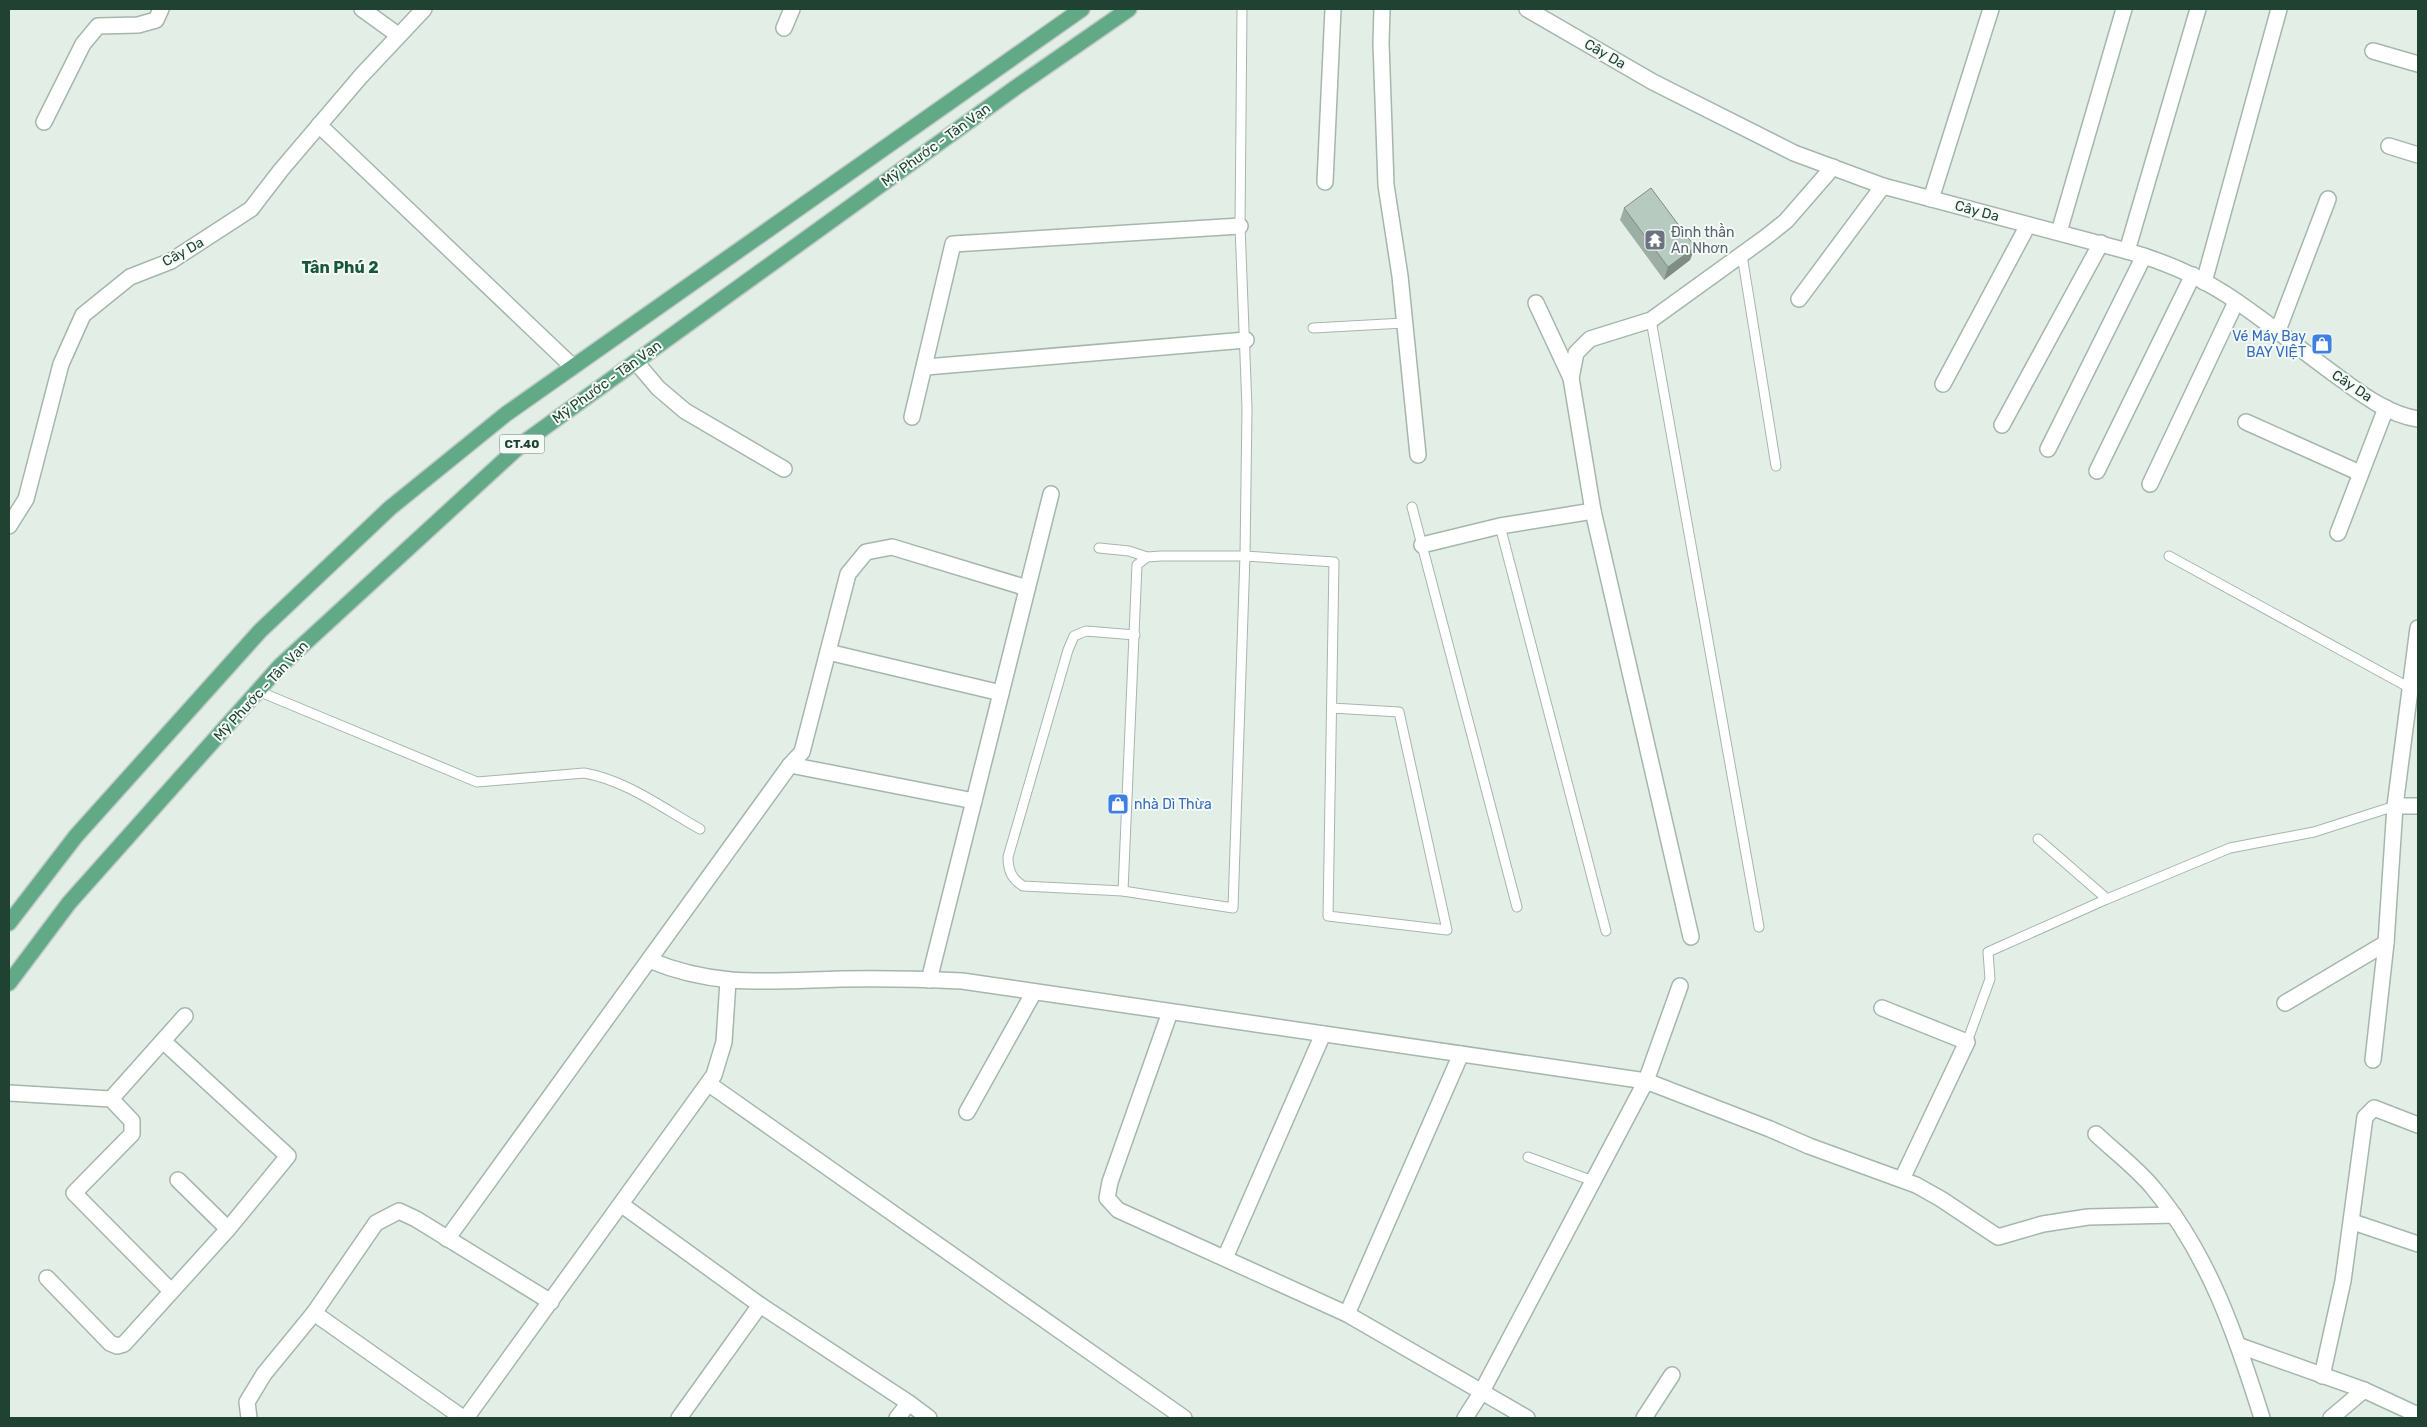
<svg xmlns="http://www.w3.org/2000/svg" width="2427" height="1427" font-family="Rubik,sans-serif">
<rect width="100%" height="100%" fill="#e3eee7"/>
<g fill="none" stroke-linecap="round" stroke-linejoin="round">
<g stroke="#a5b7ad" stroke-width="11">
<g id="lane">
<path d="M1742,255l34,211"/>
<path d="M1651,320l108,607"/>
<path d="M1313,328l91,-5"/>
<path d="M1412,507l105,400"/>
<path d="M1500,526l106,405"/>
<path d="M1099,548l30,3 18,6"/>
<path d="M2169,556l241,132"/>
<path d="M1135,635l-49,-4 -12,5 -6,14 -60,207c0,14 4,22 15,29l100,5 110,17 12,-352 2,-148 -7,-182 2,-217"/>
<path d="M258,691l219,91 107,-9c42,7 80,36 116,56"/>
<path d="M2038,839l69,60 123,-51 84,-16 81,-26"/>
<path d="M1123,891l14,-326 10,-8 14,-1h84l89,6 -6,354 119,14 -48,-218 -67,-4"/>
<path d="M1967,1042l23,-63 -2,-27 119,-53"/>
<path d="M1528,1157l65,24"/>
</g>
</g>
<g stroke="#a5b7ad" stroke-width="18">
<g id="street">
<path d="M362,9l36,26"/>
<path d="M1382,9l-1,34 5,142 14,91 18,179"/>
<path d="M1527,9l126,73 141,71 89,33 244,65c36,10 69,24 100,44 40,26 76,57 114,84 23,17 49,36 77,40"/>
<path d="M784,28l8,-19"/>
<path d="M2373,51l45,13"/>
<path d="M44,122l39,-78 15,-18 40,-1 18,-5 5,-11"/>
<path d="M319,125l254,242"/>
<path d="M2389,146l29,9"/>
<path d="M1325,182l8,-173"/>
<path d="M1931,199l60,-190"/>
<path d="M2059,232l65,-223"/>
<path d="M2127,251l71,-242"/>
<path d="M2204,282l75,-273"/>
<path d="M1799,299l84,-113"/>
<path d="M1536,303l35,75"/>
<path d="M2277,333l51,-134"/>
<path d="M636,362l22,26 27,23 99,58"/>
<path d="M926,367l320,-27"/>
<path d="M1943,384l85,-159"/>
<path d="M912,417l41,-173 287,-18"/>
<path d="M2246,422l114,51"/>
<path d="M2002,425l99,-182"/>
<path d="M2048,449l96,-193"/>
<path d="M2097,471l96,-196"/>
<path d="M2150,484l86,-182"/>
<path d="M9,526l17,-27 35,-135 22,-49 47,-38 41,-16 80,-52 30,-39 80,-94 63,-67"/>
<path d="M2338,533l48,-125"/>
<path d="M1422,545l78,-19 93,-15"/>
<path d="M828,652l173,41"/>
<path d="M790,765l184,36"/>
<path d="M2395,806h23"/>
<path d="M1691,937l-98,-426 -22,-133 5,-25 14,-14 61,-19 115,-83 20,-16 47,-54"/>
<path d="M649,960c67,28 121,21 191,19 41,-1 81,0 122,2l684,100 124,48 39,17 107,39 25,14 57,38 45,-13 45,-7 86,-2"/>
<path d="M929,980l122,-486"/>
<path d="M2285,1003l101,-60"/>
<path d="M1882,1008l85,34 -65,137"/>
<path d="M1170,1012l-60,170 -3,16 11,12 229,104 180,104"/>
<path d="M2373,1060l13,-117 9,-137 23,-178"/>
<path d="M709,1084l475,334"/>
<path d="M9,1093l102,6 21,22v13l-58,59 97,98"/>
<path d="M111,1099l74,-83"/>
<path d="M967,1112l67,-120"/>
<path d="M2096,1134c19,18 42,35 58,55 55,66 83,149 108,229"/>
<path d="M178,1180l50,49"/>
<path d="M622,1205l138,100 149,98 20,15"/>
<path d="M2353,1222l65,22"/>
<path d="M447,1239l343,-474 12,-13 46,-178 18,-22 26,-5 135,41"/>
<path d="M1225,1258l98,-224"/>
<path d="M47,1278l63,65 7,3 7,-2 104,-115 60,-73 -124,-114"/>
<path d="M314,1313l149,105"/>
<path d="M1347,1314l114,-260"/>
<path d="M2240,1346l124,44 54,25"/>
<path d="M2322,1376l21,-95 22,-164 9,-9 44,17"/>
<path d="M249,1418l-2,-16 17,-28 50,-61 62,-90 23,-12 17,8 135,83"/>
<path d="M466,1418l248,-343 10,-33 4,-61"/>
<path d="M679,1418l81,-113"/>
<path d="M897,1418l12,-15"/>
<path d="M1465,1418l16,-25 165,-312 34,-95"/>
<path d="M1644,1418l28,-43"/>
<path d="M2331,1418l33,-28"/>
</g>
</g>
<g stroke="#c1cac6" stroke-width="18">
<g id="primary">
<path d="M9,923l67,-87 184,-205 130,-123 116,-94 576,-405"/>
<path d="M9,983l60,-80 211,-237 243,-223 492,-355 114,-79"/>
</g>
</g>
<use href="#lane" stroke="#fff" stroke-width="9"/>
<use href="#street" stroke="#fff" stroke-width="15"/>
<use href="#primary" stroke="#62a988" stroke-width="15"/>
</g>
<path fill="#9daea4" d="M1624,208l71,39 -5,13 -26,20 -44,-60z"/>
<path fill="#808d86" d="M1695,247l-5,13 -26,20 4,-13z"/>
<path fill="#b7cabf" stroke="#808d86" d="M1651,188l44,59 -27,20 -44,-59z"/>
<defs>
<g id="temple-square" transform="scale(1.125)"><rect x="-9" y="-9" width="18" height="18" rx="4" fill="#6b7280" stroke="#f4faf6"/><path d="M0-6L5-2H3V0L6.5 2.5H4V6H1.5V3h-3V6H-4V2.5H-6.5L-3 0V-2H-5Z" fill="#fff"/></g>
<g id="shop-square" transform="scale(1.125)"><rect x="-9" y="-9" width="18" height="18" rx="4" fill="#3f7fe0" stroke="#f4faf6"/><path d="M-5-2.5h2.3a2.7 3.5 0 0 1 5.4 0H5L5.5 6h-11ZM-1.5-2.5h3a1.5 2.3 0 0 0-3 0Z" fill="#fff"/></g>
</defs>
<g fill-rule="evenodd">
<use href="#temple-square" x="1655" y="240"/>
<use href="#shop-square" x="2322" y="344"/>
<use href="#shop-square" x="1118" y="804"/>
</g>
<g text-anchor="middle" dominant-baseline="central" stroke-width="4" stroke-linejoin="round" paint-order="stroke">
<rect fill="#f4faf6" stroke="#60796d" stroke-width="1" x="499.5" y="434.5" width="45" height="19" rx="4"/>
<g font-size="12" font-weight="bold" fill="#204232">
<text x="522" y="444">CT.40</text>
</g>
<g font-size="14" fill="#204232" stroke="#f4faf6">
<text transform="translate(1605 54) rotate(30)">Cây Da</text>
<text transform="translate(936 145) rotate(-36)">Mỹ Phước - Tân Vạn</text>
<text transform="translate(1977 211) rotate(15)">Cây Da</text>
<text transform="translate(183 252) rotate(-29)">Cây Da</text>
<text transform="translate(607 382) rotate(-36)">Mỹ Phước - Tân Vạn</text>
<text transform="translate(2352 386) rotate(34)">Cây Da</text>
<text transform="translate(261 691) rotate(-47)">Mỹ Phước - Tân Vạn</text>
</g>
<g font-size="14" fill="#5b616d" stroke="#f4faf6" text-anchor="start">
<text x="1671" y="232">Đình thần<tspan x="1671" dy="16">An Nhơn</tspan></text>
</g>
<g font-size="14" fill="#366cbe" stroke="#f4faf6" text-anchor="end">
<text x="2306" y="336">Vé Máy Bay<tspan x="2306" dy="16">BAY VIỆT</tspan></text>
<text x="1134" y="804" text-anchor="start">nhà Dì Thừa</text>
</g>
<g font-size="16" font-weight="bold" fill="#19573b" stroke="#f4faf6">
<text x="340" y="267">Tân Phú 2</text>
</g>
</g>
<rect width="2427" height="1427" fill="none" stroke="#204232" stroke-width="20"/>
</svg>
